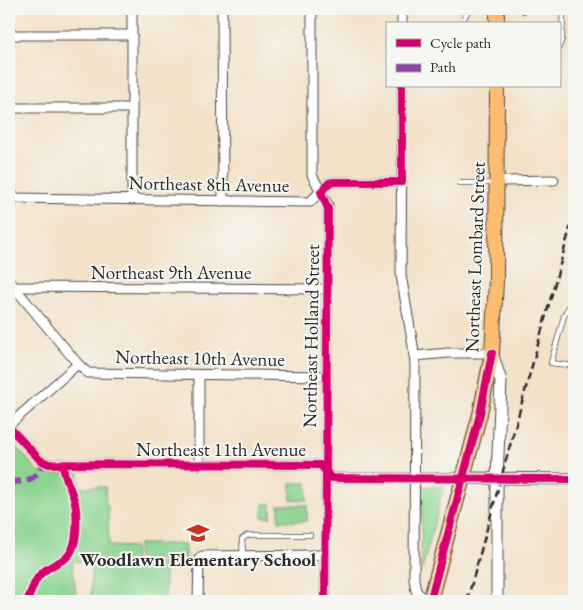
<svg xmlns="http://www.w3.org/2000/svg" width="583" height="610" font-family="'EB Garamond',serif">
<rect width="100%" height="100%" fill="#f6f6f2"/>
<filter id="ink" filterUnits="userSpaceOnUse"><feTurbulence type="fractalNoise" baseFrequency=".02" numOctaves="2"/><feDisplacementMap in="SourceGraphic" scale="10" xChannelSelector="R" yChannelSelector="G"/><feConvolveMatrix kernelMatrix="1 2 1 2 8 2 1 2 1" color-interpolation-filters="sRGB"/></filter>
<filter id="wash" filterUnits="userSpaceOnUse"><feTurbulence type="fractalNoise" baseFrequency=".0096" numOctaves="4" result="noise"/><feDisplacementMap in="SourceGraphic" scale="20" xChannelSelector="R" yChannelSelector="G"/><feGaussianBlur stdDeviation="1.12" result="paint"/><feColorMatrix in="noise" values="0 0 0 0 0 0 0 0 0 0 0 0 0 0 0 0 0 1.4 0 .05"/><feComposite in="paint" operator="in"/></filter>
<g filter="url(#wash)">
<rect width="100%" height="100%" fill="#f3e1c8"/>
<g fill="#8bd490" stroke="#5b805e">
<path d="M9,439l29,32 5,2h36v14h26l1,19h2l1,40 26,1v16l-63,-2 5,40h-68z"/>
<rect x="291" y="483" width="16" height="17"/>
<path d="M444,486l-21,81 -2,4 1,-84z"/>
<rect x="263" y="504" width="8" height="13"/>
<rect x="279" y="505" width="28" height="16"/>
<rect x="138" y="544" width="47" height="15"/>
<path d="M165,563v38h-74v-37z"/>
</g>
</g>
<g filter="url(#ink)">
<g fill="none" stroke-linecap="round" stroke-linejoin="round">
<g stroke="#494643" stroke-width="6">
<g id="service">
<path d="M524,9v2"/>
<path d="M464,18l5,-9"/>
<path d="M559,47l3,-8 1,-30"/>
<path d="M460,183h34"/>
<path d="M574,304l-6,4 -4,8 -13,47 23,3"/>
<path d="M243,555l-1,-16 6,-4h62"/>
</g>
</g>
<g stroke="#494643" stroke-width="11">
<g id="minor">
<path d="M222,9l1,192"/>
<path d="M312,9v166l16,30v4l-3,392"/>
<path d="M402,24v-15"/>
<path d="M9,35h123"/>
<path d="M402,86l-1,189 12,71 2,19 -1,214 2,12 10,10"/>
<path d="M9,108h123"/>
<path d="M497,181l57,-1"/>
<path d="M9,198l301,4 19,-19 4,-1h69"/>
<path d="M132,200v-191"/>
<path d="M9,281l69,83 10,9 238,3"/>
<path d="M14,287l313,2"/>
<path d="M414,356l35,-3h43"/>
<path d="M199,375v90"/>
<path d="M9,425l69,-61"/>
<path d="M9,427l31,33 9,4 271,1 12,13h131"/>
<path d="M198,601l1,-42 3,-3 123,-1"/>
</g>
</g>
<g stroke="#494643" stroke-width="13">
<g id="tertiary">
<path d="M492,353l9,28 -4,98v122"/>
<path d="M463,478l111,1"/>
</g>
</g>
<g stroke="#494643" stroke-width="16">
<g id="primary">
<path d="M497,9v15"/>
<path d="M430,601l50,-187 12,-61 4,-72 1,-195"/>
</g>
</g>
<use href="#service" stroke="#fff" stroke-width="4.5"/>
<use href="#minor" stroke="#fff" stroke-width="9"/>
<use href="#tertiary" stroke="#fff" stroke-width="11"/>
<use href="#primary" stroke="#fdbc70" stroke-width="14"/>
<path stroke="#2b2b2b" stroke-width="2.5" stroke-dasharray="8 4" stroke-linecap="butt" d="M467,601l107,-387"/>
<path stroke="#8e44ad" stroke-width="6" stroke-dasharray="12 6" stroke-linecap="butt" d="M9,481c16,2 29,-1 33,-19"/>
<g stroke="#f6f6f2" stroke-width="11">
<g id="cycleway">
<path d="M9,427l31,33 9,4 271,1 12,13 242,1"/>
<path d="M27,601c4,-8 6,-17 11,-24 7,-9 17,-12 26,-18 14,-8 13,-35 12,-50 -1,-16 -12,-28 -13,-44"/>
<path d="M325,601l3,-392 -7,-17 8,-9 4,-1h69v-96"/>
<path d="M430,601l50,-187 12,-61"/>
</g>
</g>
<use href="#cycleway" stroke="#d6006c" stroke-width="8"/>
</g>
</g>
<defs>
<g id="school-bare" transform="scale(1.725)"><path d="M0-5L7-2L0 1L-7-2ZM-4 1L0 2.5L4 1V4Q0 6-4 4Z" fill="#c8321e" stroke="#f6f6f2" stroke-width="2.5" paint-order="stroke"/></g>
</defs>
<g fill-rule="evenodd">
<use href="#school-bare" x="198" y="533"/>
</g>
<g text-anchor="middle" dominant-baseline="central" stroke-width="4" stroke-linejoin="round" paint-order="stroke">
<g font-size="19" fill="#2b2b2b" stroke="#f6f6f2">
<text transform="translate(209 184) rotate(1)">Northeast 8th Avenue</text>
<text transform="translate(475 257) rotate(-88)">Northeast Lombard Street</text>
<text x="171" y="272">Northeast 9th Avenue</text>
<text transform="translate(311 336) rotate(-89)">Northeast Holland Street</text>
<text transform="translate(200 358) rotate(1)">Northeast 10th Avenue</text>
<text x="221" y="449">Northeast 11th Avenue</text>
</g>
<g font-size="19" font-weight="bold" fill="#2b2b2b" stroke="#f6f6f2">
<text x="198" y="559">Woodlawn Elementary School</text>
</g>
</g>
<rect width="583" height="610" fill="none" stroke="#f6f6f2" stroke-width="30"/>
<rect x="386" y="22" width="175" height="65" fill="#f6f6f2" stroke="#a5a5a2"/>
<rect x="396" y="39" width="25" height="8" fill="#d6006c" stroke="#a5a5a2"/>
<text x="430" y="48" font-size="15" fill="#2b2b2b">Cycle path</text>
<rect x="396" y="64" width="25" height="8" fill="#8e44ad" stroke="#a5a5a2"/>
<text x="430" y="72" font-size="15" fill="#2b2b2b">Path</text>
</svg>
